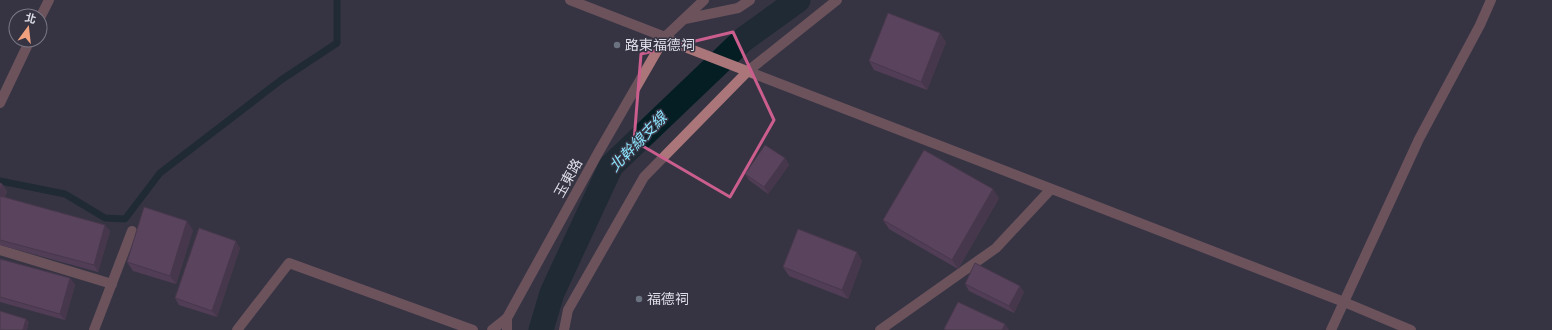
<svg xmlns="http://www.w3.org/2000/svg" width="1552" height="330" font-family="Cabin,'Noto Sans TC',sans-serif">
<rect width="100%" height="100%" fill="#363443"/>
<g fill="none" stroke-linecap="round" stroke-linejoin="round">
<path stroke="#041e24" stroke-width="7" d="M0,181l65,13 40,24 20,1 35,-46 121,-93 56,-37v-43"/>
<path stroke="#041e24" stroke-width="25" d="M541,330l11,-37 59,-127 133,-127 54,-39"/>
<g stroke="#aa7679" stroke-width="10">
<path d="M570,0l95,37 20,10 659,255 67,28"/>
<path d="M40,18l9,-18"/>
<path d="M685,19l53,-11 12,-8"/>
<path d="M0,103l30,-63"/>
<path d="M0,250l112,34"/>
<path d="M507,318v12"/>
<path d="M94,330l38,-99"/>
<path d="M237,330l52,-67 184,67"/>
<path d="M492,330l15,-12 91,-165 67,-116 39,-37"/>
<path d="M564,330l4,-20 76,-133 104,-106 89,-71"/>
<path d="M880,330l116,-82 55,-59"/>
<path d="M1331,330l88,-191 61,-114 11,-25"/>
</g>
</g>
<g fill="#71486b">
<path d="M946,42l-19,48 -53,-20 -5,-9z"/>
<path d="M785,158l4,7 -21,29 -19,-14 -4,-6z"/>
<path d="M0,183l2,1 5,7 -2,6 105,34 -12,41 -98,-27z"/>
<path d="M999,198l-41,71 -69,-40 -6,-9z"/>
<path d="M193,230l-17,54 -43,-13 -6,-9z"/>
<path d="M240,248l-23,69 -38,-12 -4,-7z"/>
<path d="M0,259l70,19 5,7 -10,35 -65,-18z"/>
<path d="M862,261l-14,38 -59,-23 -6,-9z"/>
<path d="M965,284l59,8 -10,21 -45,-22z"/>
</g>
<g fill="#5c3b57">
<path d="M940,33l6,9 -19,48 -6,-8z"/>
<path d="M785,158l4,7 -21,29 -4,-7z"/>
<path d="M2,184l5,7 -4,11 -3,-4v-7z"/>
<path d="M993,189l6,9 -41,71 -6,-9z"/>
<path d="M187,221l6,9 -17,54 -6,-8z"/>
<path d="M105,225l5,6 -12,41 -4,-7z"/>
<path d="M236,241l4,7 -23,69 -5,-6z"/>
<path d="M857,252l5,9 -14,38 -6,-9z"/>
<path d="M70,278l5,7 -10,35 -5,-6z"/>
<path d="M1020,286l4,6 -10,21 -5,-7z"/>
<path d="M26,319l3,3 -2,8h-4z"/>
<path d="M1005,324l4,6h-7z"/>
</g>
<g fill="#83547c" stroke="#5c3b57">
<path d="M888,13l52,20 -19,49 -52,-21z"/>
<path d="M765,145l20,13 -21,29 -19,-13z"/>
<path d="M924,150l69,39 -41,71 -69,-40z"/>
<path d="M0,183l2,1 -2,7z"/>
<path d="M0,196l105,29 -11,40 -94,-25z"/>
<path d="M144,207l43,14 -17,55 -43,-14z"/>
<path d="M199,228l37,13 -24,70 -37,-13z"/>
<path d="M798,229l59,23 -15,38 -59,-23z"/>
<path d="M0,259l70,19 -10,36 -60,-17z"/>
<path d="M975,263l45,23 -11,20 -44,-22z"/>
<path d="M958,302l47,22 -3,6h-56l-2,-1z"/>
<path d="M0,311l26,8 -3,11h-23z"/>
</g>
<path d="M0 0H1552V330H0ZM733,32l41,88 -44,77 -96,-56 7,-87z" fill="#363443" fill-opacity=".55" fill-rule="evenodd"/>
<path fill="none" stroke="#cc5e8d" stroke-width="3" stroke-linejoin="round" d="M733,32l41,88 -44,77 -96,-56 7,-87z"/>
<g fill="#6b7280" stroke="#363443" stroke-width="1.5">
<circle cx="617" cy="45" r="4"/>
<circle cx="639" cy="299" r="4"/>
</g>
<g text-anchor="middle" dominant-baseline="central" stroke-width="3" stroke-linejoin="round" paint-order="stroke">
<g font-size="14" fill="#dfdfe9" stroke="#363443" text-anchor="start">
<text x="625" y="45">路東福德祠</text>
<text x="647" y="299">福德祠</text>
</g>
<g font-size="14" fill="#dfdfe9" stroke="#363443">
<text transform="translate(568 178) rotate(-61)">玉東路</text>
</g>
<g font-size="15" font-style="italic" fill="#89e2fa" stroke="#363443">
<text transform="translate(638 142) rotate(-46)">北幹線支線</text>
</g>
</g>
<g transform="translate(28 28) rotate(15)"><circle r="19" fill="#363443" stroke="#7a7885"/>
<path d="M0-3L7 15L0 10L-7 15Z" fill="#f2a17e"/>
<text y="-6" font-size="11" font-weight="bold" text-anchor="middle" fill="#dfdfe9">北</text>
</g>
</svg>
